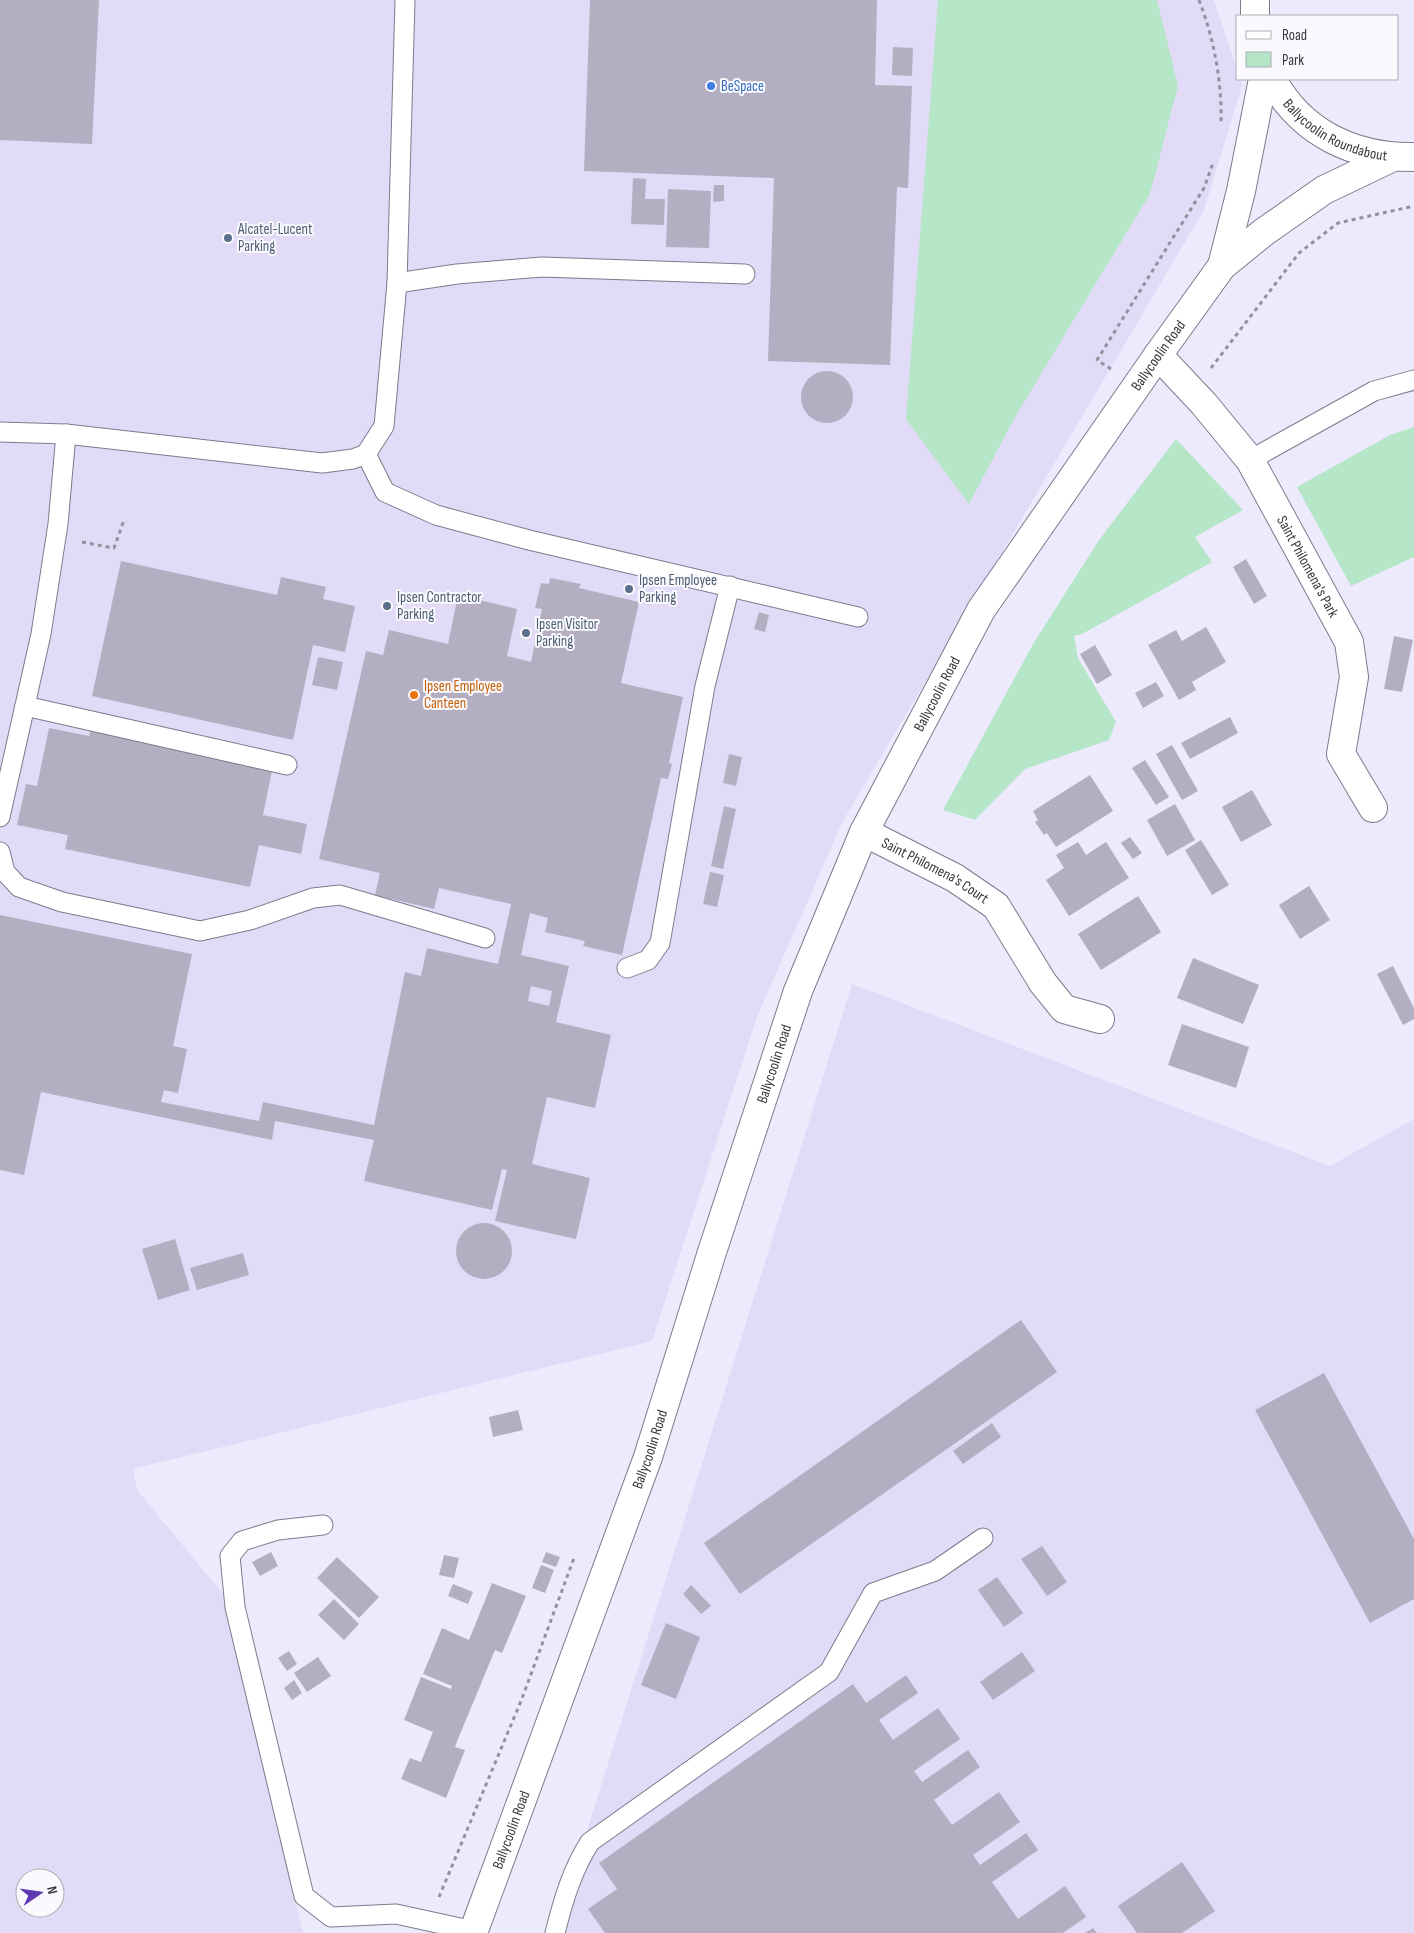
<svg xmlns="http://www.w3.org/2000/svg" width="1414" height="1933" font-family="'Sofia Sans Condensed',sans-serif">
<rect width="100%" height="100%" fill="#eeeafe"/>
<g fill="#e2dbf7" fill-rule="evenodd">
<path d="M0,0h1214l24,72v7h2l2,7 -38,124 -362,613 -85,194 -105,324 -519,128 4,21 86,104 80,339h-303zM25,1878h30v30h-30z"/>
<path d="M852,984l478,182 84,-47v814h-859z"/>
</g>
<g fill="#b4e6c7">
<path d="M938,0h219l21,86 -28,108 -135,223 -46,87 -63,-85z"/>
<path d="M1414,427v130l-63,29 -54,-99 93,-52z"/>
<path d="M1176,439l67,71 -48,27 17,25 -130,72 -8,2 4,22 38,64 -7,18 -84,29 -50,51 -32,-10 90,-166 66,-104z"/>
</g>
<g fill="#b3aec2" fill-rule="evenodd">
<path d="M0,0h99l-7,144 -92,-4z"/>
<path d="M590,0h287l-2,85 37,1 -4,102 -11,-1 -7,178 -122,-4 6,-183 -190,-7z"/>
<path d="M893,47l20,1 -1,28 -20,-1z"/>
<path d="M633,178l13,1 -1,20h20l-1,26 -33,-1z"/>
<path d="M714,185h10v16l-11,1z"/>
<path d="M668,189l43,2 -2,57 -43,-1z"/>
<circle cx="827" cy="397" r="26"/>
<path d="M1246,559l21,37 -13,8 -21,-37z"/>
<path d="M121,561l156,34 4,-18 45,10 -3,12 32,7 -10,46 -32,-7 -20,95 -201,-44z"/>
<path d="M550,578l31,6 -2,4 60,14 -18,81 62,14 -14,66 3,1 -4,15 -7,-1 -39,177 -39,-9 2,-5 -40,-9 3,-14 -18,-5 -9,42 48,11 -13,56 55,13 -16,73 -48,-11 -15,67 58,14 -14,61 -81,-18 12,-51 -5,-1 -10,41 -128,-29 10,-41 -99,-19 -3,19 -231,-48 -17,83 -24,-5v-255l192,39 -19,92 14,3 -9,44 -14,-3 -3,12 98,19 4,-19 111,23 31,-153 16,4 6,-28 71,16 13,-60 -72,-16 -5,21 -59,-14 5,-22 -61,-14 47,-208 17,4 6,-25 59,14 10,-49 59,14 -10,47 24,6 11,-53 -7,-1 6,-25 8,1zM531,986l21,5 -3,15 -21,-5z"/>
<path d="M759,612l10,3 -4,17 -11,-3z"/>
<path d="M1206,627l20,35 -34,20 4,8 -17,10 -31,-55 28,-15 6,11z"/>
<path d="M1394,636l19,4 -11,52 -18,-3z"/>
<path d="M1095,645l17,30 -15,9 -17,-30z"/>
<path d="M318,657l25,5 -6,28 -25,-5z"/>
<path d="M1156,682l8,14 -21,12 -8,-15z"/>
<path d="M1230,717l8,16 -48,26 -9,-16z"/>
<path d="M91,727l182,39 -10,49 44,9 -6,30 -42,-9 -9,42 -185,-38 3,-14 -51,-10 9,-41 11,2 12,-58 40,8z"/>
<path d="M1172,745l26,46 -16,9 -26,-46z"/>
<path d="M729,754l13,3 -6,29 -13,-3z"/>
<path d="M1145,760l24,37 -13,8 -24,-37z"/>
<path d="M1090,775l23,36 -57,36 -9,-14 -3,2 -9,-13 3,-2 -5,-9z"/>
<path d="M1252,790l20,35 -31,17 -19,-35z"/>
<path d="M1175,804l20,36 -28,16 -20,-36z"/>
<path d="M724,806l12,3 -13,60 -12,-3z"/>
<path d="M1130,837l12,16 -9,6 -12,-16z"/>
<path d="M1201,840l28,45 -17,10 -27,-45z"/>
<path d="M1078,842l8,13 20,-13 23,36 -60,38 -23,-36 18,-12 -8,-13z"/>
<path d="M710,872l14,3 -7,32 -14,-3z"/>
<path d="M1309,886l21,34 -30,19 -21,-34z"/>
<path d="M1138,896l23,36 -60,38 -23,-36z"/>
<path d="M1193,958l66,27 -16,39 -66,-26z"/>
<path d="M1393,966l21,42v11l-11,6 -26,-51z"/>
<path d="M1182,1024l67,23 -13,41 -68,-23z"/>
<circle cx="484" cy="1251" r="28"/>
<path d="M175,1239l15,51 -32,10 -16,-51z"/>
<path d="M243,1253l6,22 -52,15 -7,-22z"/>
<path d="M1021,1320l36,52 -317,222 -36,-51z"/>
<path d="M1324,1373l90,166v60l-44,24 -115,-213z"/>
<path d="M518,1410l5,20 -30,7 -4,-20z"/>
<path d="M992,1423l9,14 -38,27 -10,-13z"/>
<path d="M1042,1546l25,36 -20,14 -26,-37z"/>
<path d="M271,1552l7,14 -18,10 -8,-14z"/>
<path d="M546,1552l14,5 -4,10 -14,-5z"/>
<path d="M444,1555l15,3 -5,20 -15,-3z"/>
<path d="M337,1557l42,40 -20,21 -42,-40z"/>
<path d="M541,1565l13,5 -9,23 -13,-5z"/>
<path d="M997,1577l26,36 -19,14 -26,-37z"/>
<path d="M492,1583l34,13 -24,57 -7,-3 -37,89 -3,8 10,3 -19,48 -45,-19 9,-21 11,4 12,-30 -29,-12 17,-43 30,12 1,-3 -29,-12 19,-46 27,12z"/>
<path d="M453,1584l20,8 -5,12 -20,-8z"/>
<path d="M691,1585l20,21 -10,8 -18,-20z"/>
<path d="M334,1599l25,25 -15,16 -26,-25z"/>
<path d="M666,1623l34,14 -24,62 -35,-14z"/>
<path d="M289,1651l8,13 -10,7 -9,-13z"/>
<path d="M1022,1652l13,19 -42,29 -13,-18z"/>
<path d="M318,1657l13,19 -24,16 -13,-19z"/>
<path d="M906,1675l12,18 -39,27 14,20 45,-32 22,31 -46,32 8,11 46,-32 12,17 -46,33 18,25 47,-33 21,30 -47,33 7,10 46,-32 12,17 -46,32 26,37 47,-33 21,31 -23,16h-458l-17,-24 29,-20 -18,-26 254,-179 13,19z"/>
<path d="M294,1680l8,13 -10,7 -8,-12z"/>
<path d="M1182,1862l33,49 -33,22h-45l-19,-27z"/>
<path d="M1093,1928l4,5h-12z"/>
</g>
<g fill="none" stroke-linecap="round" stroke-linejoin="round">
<g stroke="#7e7a8c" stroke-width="21">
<g id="service">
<path d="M397,283l60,-9 85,-7 203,7"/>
<path d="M0,432l66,2 256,29 31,-4 13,-5 18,-28 13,-143 8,-283"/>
<path d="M366,454l19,38 51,23 93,25 329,77"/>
<path d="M1250,460l124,-69 40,-11"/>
<path d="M25,706l262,59"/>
<path d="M0,817l41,-183 17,-110 8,-90"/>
<path d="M0,852l5,20 14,15 43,15 138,29 50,-11 63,-22 27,-3 145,43"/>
<path d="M627,968l21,-8 12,-17 45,-257 25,-100"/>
<path d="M323,1525l-45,5 -36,11 -12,15 5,51 69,289 27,21 65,-3 78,17"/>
<path d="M555,1933c8,-32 17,-63 35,-91l239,-170 44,-79 62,-22 48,-33"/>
</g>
</g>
<g stroke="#7e7a8c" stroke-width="30">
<g id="minor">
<path id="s1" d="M1158,355l46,49 46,56 99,182 5,35 -13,77 32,54"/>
<path id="s2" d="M864,832l91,46 41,28 47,77 21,26 36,10"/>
</g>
</g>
<g stroke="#7e7a8c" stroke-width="30">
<g id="secondary">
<path d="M1255,16v-16"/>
<path id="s3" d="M1272,79c29,54 82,79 142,78"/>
<path d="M1222,266l19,-75 22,-112"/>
<path id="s4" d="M473,1933l175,-476 64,-205 86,-261 66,-159 117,-222 177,-255 64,-89 42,-34 60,-42 67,-32"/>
</g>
</g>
<g stroke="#94919f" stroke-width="3" stroke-dasharray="4 4" stroke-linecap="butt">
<path d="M1199,0c15,39 23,81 22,123"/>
<path d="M1211,368l88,-115 39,-30 76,-17"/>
<path d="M1111,369l-14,-9 107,-172 9,-25"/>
<path d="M82,542l32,6 10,-28"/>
<path d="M439,1897l82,-196 53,-143"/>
</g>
<use href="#service" stroke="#fff" stroke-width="19"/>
<use href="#minor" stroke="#fff" stroke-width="28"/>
<use href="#secondary" stroke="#fff" stroke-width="28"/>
</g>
<circle fill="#3f7fe0" stroke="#fafafe" stroke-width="2" cx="711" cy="86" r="5"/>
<g fill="#5c6f8a" stroke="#fafafe" stroke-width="2">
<circle cx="228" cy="238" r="5"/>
<circle cx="629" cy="589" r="5"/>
<circle cx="387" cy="606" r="5"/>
<circle cx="526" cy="633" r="5"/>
</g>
<circle fill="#e8710a" stroke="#fafafe" stroke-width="2" cx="414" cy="695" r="5"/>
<g text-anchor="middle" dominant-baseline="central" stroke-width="4" stroke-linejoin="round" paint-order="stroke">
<g font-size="15" fill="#366cbe" stroke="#fafafe" text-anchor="start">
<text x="721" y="86">BeSpace</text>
</g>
<g font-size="15" fill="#38363e" stroke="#fafafe">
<text stroke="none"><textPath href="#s3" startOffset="85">Ballycoolin Roundabout</textPath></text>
<text stroke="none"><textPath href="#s4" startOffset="1730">Ballycoolin Road</textPath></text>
<text stroke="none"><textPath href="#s1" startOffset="261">Saint Philomena's Park</textPath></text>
<text stroke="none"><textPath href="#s4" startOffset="1325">Ballycoolin Road</textPath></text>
<text stroke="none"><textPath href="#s2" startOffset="81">Saint Philomena's Court</textPath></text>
<text stroke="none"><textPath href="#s4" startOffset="920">Ballycoolin Road</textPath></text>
<text stroke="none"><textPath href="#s4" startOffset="515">Ballycoolin Road</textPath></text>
<text stroke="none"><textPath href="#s4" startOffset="110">Ballycoolin Road</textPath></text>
</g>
<g font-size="15" fill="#4e5e75" stroke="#fafafe" text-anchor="start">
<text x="238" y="229">Alcatel-Lucent<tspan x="238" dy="17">Parking</tspan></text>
<text x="639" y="580">Ipsen Employee<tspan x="639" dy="17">Parking</tspan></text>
<text x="397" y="597">Ipsen Contractor<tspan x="397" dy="17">Parking</tspan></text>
<text x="536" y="624">Ipsen Visitor<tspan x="536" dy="17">Parking</tspan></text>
</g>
<g font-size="15" fill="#c56008" stroke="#fafafe" text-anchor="start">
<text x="424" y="686">Ipsen Employee<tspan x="424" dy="17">Canteen</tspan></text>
</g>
</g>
<rect x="1236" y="15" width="162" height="65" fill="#fafafe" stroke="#acacb1"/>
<rect x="1246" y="31" width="25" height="8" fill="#ffffff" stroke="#acacb1"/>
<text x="1282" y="40" font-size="15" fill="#38363e">Road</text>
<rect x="1246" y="52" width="25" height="15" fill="#b4e6c7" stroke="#acacb1"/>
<text x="1282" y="65" font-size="15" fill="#38363e">Park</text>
<g transform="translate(40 1893) rotate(77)"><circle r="24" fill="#fafafe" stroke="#acacb1"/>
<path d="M0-4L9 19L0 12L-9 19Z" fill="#5e39b2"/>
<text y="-8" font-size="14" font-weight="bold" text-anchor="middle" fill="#38363e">N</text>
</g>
</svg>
